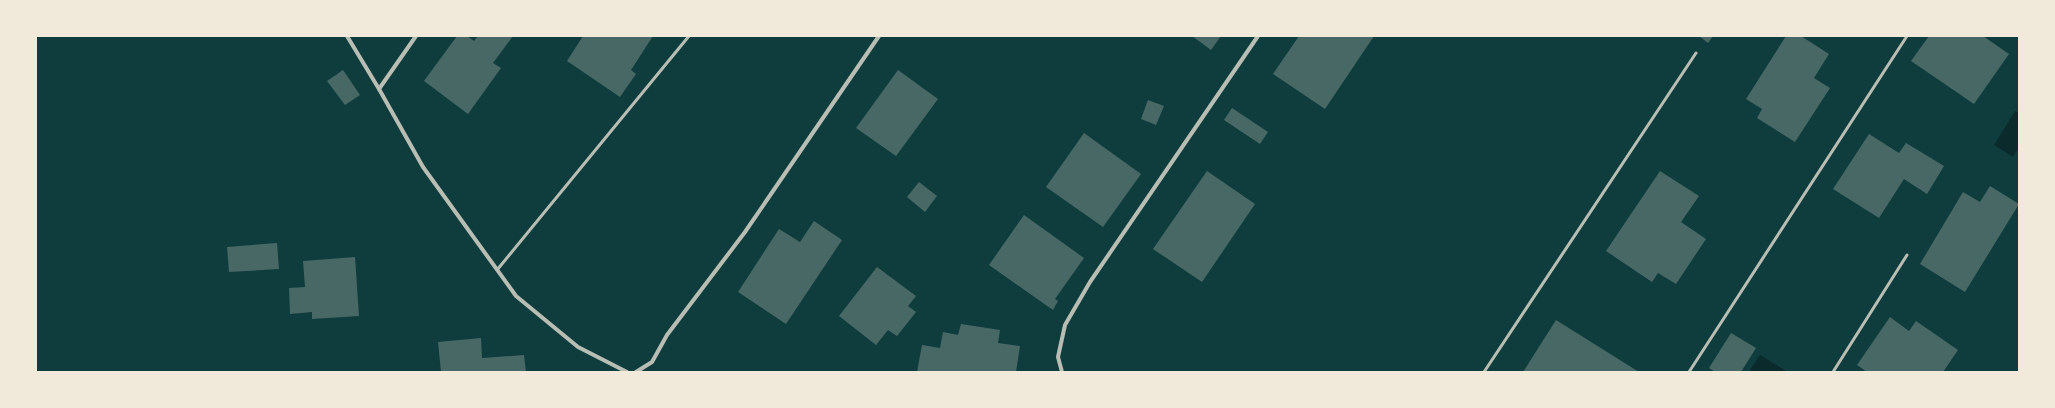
<svg xmlns="http://www.w3.org/2000/svg" width="2055" height="408" font-family="'Open Sans',sans-serif">
<rect width="100%" height="100%" fill="#0f3d3e"/>
<g fill="#0a2a2b">
<path d="M2015,111l4,2v34l-6,10 -19,-12z"/>
<path d="M1760,355l28,17h-35l-3,-2z"/>
</g>
<g fill="#486865">
<path d="M457,36h10l7,5 4,-5h35l-20,27 8,5 -33,46 -44,-33z"/>
<path d="M583,36h70l-22,34 5,4 -16,23 -53,-36z"/>
<path d="M1192,36h29l-10,14z"/>
<path d="M1299,36h75l-49,73 -52,-35z"/>
<path d="M1699,36h14l-5,7z"/>
<path d="M1786,36h15l28,18 -15,24 16,10 -35,54 -38,-24 5,-9 -16,-10z"/>
<path d="M1929,36h54l26,18 -35,50 -63,-43z"/>
<path d="M343,70l17,25 -15,10 -18,-24z"/>
<path d="M898,70l40,29 -42,57 -40,-28z"/>
<path d="M1148,100l16,6 -8,19 -15,-6z"/>
<path d="M1232,108l36,24 -8,12 -36,-24z"/>
<path d="M1084,133l57,41 -38,53 -57,-40z"/>
<path d="M1869,134l30,19 7,-10 38,23 -17,28 -23,-15 -25,39 -46,-29z"/>
<path d="M1207,171l48,33 -53,78 -49,-33z"/>
<path d="M1660,171l39,25 -18,26 25,17 -30,45 -18,-11 -6,9 -46,-31z"/>
<path d="M919,182l18,14 -12,16 -18,-15z"/>
<path d="M1990,186l29,18 -54,88 -45,-28 43,-72 17,10z"/>
<path d="M1024,215l60,43 -29,41 3,2 -5,9 -64,-45z"/>
<path d="M814,221l28,19 -56,84 -48,-32 41,-63 21,13z"/>
<path d="M277,243l2,26 -50,3 -2,-25z"/>
<path d="M355,257l4,59 -47,3v-7l-22,2 -1,-26 16,-1 -2,-26z"/>
<path d="M877,267l39,29 -8,10 8,6 -19,24 -9,-6 -12,15 -37,-29z"/>
<path d="M1890,317l19,14 7,-10 42,29 -15,22h-76l-10,-7z"/>
<path d="M1556,320l83,52h-116z"/>
<path d="M961,324l39,6 -2,13 22,3 -4,26h-99l5,-27 18,3 3,-16 15,3z"/>
<path d="M1731,333l25,15 -15,24h-26l-6,-4z"/>
<path d="M481,338l1,20 42,-3 2,17h-85l-3,-30z"/>
</g>
<g fill="none" stroke-linecap="round" stroke-linejoin="round">
<g stroke="#b8beb3" stroke-width="3">
<path d="M497,270l192,-234"/>
<path d="M1484,372l212,-319"/>
<path d="M1689,372l218,-336"/>
<path d="M1833,372l74,-117"/>
</g>
<g stroke="#b8beb3" stroke-width="4">
<path d="M347,36l32,53 44,78 93,129 62,51 49,25"/>
<path d="M379,89l37,-53"/>
<path d="M636,372l16,-10 15,-27 78,-103 134,-196"/>
<path d="M1062,372l-4,-15 7,-32 25,-43 168,-246"/>
</g>
</g>
<rect width="2055" height="408" fill="none" stroke="#f1e9da" stroke-width="74"/>
</svg>
